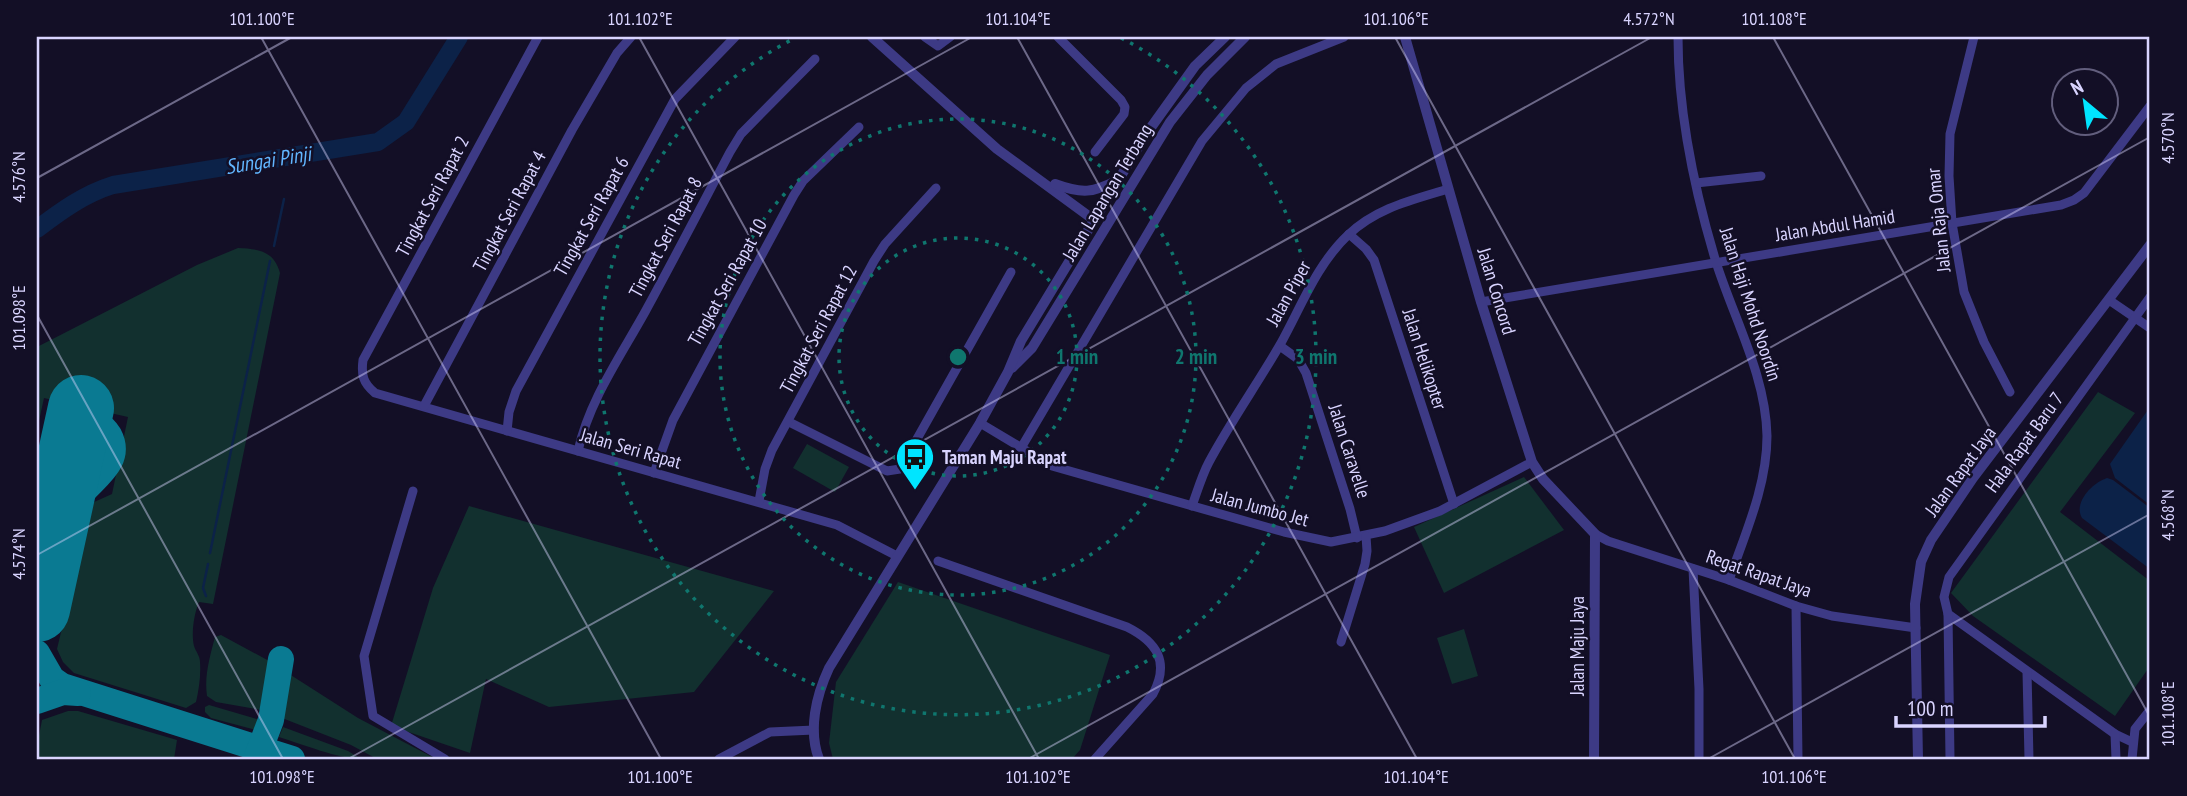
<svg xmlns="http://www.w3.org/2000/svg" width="2187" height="796" font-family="'PT Sans Narrow',sans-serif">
<rect width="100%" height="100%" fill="#130f26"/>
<g fill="#12302f">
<path d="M238,248c21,1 36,3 42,25l-67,331 -14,-2c-5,12 -8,31 -5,44 2,6 6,10 6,16 1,13 -1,27 -4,40l-10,6 -112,-35 -11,-11 -6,-13 35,-146 20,-9 16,-77 -84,-19 -7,32v-83l160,-82z"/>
<path d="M2098,392l37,21 -75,99 90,69v85l-35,50 -142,-100 -22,-23z"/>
<path d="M807,444l42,23 -14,25 -42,-24z"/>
<path d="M1524,477l40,53 -120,63 -30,-66z"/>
<path d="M469,506l305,85 -80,101 -145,15 -63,-28 -16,74 -79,-27 42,-138z"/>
<path d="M898,582l212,73 -30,95 -8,9h-239l-4,-16 7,-61z"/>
<path d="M1464,629l14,47 -26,8 -15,-46z"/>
<path d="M221,635l50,27 -4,49 -51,-9 -9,-6c-3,-20 3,-40 8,-59z"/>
<path d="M286,672l72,46 78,41h-59l-26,-14 -69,-27 -2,-5z"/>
<path d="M209,705l51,15 4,4 -1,8 -52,-14 -6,-6v-5z"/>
<path d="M68,711h10l99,29 -3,19h-137v-13l5,-26z"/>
<path d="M283,727l65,24 13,8c-22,0 -59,-15 -82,-22z"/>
</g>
<g fill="#0c2248">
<path d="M2150,407v98l-35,-27 -5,-14z"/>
<path d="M2107,478l6,2 37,28v61l-68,-51c-9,-15 10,-35 25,-40z"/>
</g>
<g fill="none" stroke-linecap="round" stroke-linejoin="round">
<g stroke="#0c2248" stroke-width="2.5">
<path d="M274,246l10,-47"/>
<path d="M210,553l60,-292"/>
<path d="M206,596l-3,-8 5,-24"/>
</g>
<path stroke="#0c2248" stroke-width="18" d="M37,229c24,-18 47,-35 76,-44l265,-43 28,-20 53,-85"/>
<g stroke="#0a7a92" stroke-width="26">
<path d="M81,419c12,2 21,5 28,16 15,28 -18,44 -32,64 -10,13 -18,28 -26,42l6,-105 10,-12z"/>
<path d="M37,653l15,26 10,7 230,73"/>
<path d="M37,701l26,-9 15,1"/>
<path d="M256,759l15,-39 10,-61"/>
</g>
<path stroke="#0a7a92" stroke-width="66" d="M37,609l44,-201"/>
<g stroke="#3d3a85" stroke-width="9">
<path d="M538,37l-175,323c-2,15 0,23 12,33l462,132 60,31"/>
<path d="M925,37l13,9 12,-9"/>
<path d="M1058,37l63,63 4,7 -1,7 -29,38"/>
<path d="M1678,37c0,77 16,152 38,225 18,57 50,114 51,174 0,50 -22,98 -38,144"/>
<path d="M1974,37l-24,97 -1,42 3,47 12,69 20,50 26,50"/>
<path d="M1696,183l65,-7"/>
<path d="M1349,234l17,15 8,11 80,244"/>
<path d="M2109,300l41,28"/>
<path d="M1481,302l580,-97 13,-5 10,-7 66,-87"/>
<path d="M1280,346l18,13 8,14 44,136 7,29"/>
<path d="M424,406l148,-276 45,-77 14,-16"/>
<path d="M789,422l98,49 13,-2 111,-197"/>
<path d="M980,423l72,43 232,66 47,10 54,-11 55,-20 92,-49"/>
<path d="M507,431l2,-19 7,-21 159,-292 60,-62"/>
<path d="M1021,448l181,-307 44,-53 30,-24 68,-27"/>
<path d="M578,451c11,-50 42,-94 67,-139 29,-53 57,-107 85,-160l11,-18 74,-75"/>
<path d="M654,473l19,-53 121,-225 9,-14 56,-54"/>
<path d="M413,491l-49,165 9,60 72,43"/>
<path d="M759,501l6,-32 7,-19 102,-189 11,-17 51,-56"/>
<path d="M1192,506c5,-14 10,-31 17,-44 22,-41 49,-79 72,-119 20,-36 36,-79 67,-108 28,-27 64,-35 100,-46"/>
<path d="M1595,534l13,7 121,39 67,26 36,10 84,12"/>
<path d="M938,561l189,66c30,15 43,35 26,67l-58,65"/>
<path d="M1693,569l6,120v70"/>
<path d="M1796,606l2,153"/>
<path d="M1948,614l167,120 17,8"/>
<path d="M1341,642l24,-78 2,-13 -1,-15"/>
<path d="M2027,672l2,87"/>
<path d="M2115,734l1,25"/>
<path d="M719,759l51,-27 44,-2"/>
<path d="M1950,759l-2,-145 -4,-17 5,-20 201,-280"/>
<path d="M2132,759l3,-30 15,-19"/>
</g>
<g stroke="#3d3a85" stroke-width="10">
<path d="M872,37l125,112 97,71"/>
<path d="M1405,37l76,265 51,160 11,17 52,55 -1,225"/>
<path d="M1055,184c27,10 38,9 63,-4"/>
<path d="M1012,368l20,-20 138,-226 37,-47 38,-38"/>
<path d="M819,759c-11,-29 -3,-63 10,-91l151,-245 28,-51 13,-31 126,-208 48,-67 30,-29"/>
<path d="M1918,759l-3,-155 6,-42 10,-22 42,-62 177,-233"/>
</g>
</g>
<path fill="none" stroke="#d9d4ff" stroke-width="2" stroke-opacity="0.45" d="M261,37l400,722M639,37l400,722M1017,37l400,722M1395,37l400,722M1773,37l377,680M37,178l255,-141M37,315l246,444M37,555l935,-518M348,759l1304,-722M1028,759l1122,-622M1708,759l442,-245"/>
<g fill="none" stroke="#0f766e" stroke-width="3.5" stroke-dasharray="3.5 7">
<circle cx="958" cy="357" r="119"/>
<circle cx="958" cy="357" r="238"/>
<path d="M1121 38A358 358 0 1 1 795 38"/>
</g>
<defs>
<g id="bus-pin" transform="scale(2.0125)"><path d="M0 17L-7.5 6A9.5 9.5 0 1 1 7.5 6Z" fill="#00e5ff" stroke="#130f26"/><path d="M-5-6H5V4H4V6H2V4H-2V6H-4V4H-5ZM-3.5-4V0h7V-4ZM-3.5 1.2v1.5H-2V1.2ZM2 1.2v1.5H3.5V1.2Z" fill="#111"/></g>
</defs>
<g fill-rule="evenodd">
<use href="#bus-pin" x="915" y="457"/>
</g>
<g text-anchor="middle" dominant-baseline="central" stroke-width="5" stroke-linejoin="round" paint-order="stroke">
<g font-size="19" fill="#d9d4ff" stroke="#130f26">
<text transform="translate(1107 192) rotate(-59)">Jalan Lapangan Terbang</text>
<text transform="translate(432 196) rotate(-62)">Tingkat Seri Rapat 2</text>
<text transform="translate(509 211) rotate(-62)">Tingkat Seri Rapat 4</text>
<text transform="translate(591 216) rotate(-61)">Tingkat Seri Rapat 6</text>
<text transform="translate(1938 220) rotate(-96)">Jalan Raja Omar</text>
<text transform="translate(1835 225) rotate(-9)">Jalan Abdul Hamid</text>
<text transform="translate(665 237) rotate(-62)">Tingkat Seri Rapat 8</text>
<text transform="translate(727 282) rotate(-61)">Tingkat Seri Rapat 10</text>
<text transform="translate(1497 291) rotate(73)">Jalan Concord</text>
<text transform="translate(1288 293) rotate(-61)">Jalan Piper</text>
<text transform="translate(1751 304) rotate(72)">Jalan Haji Mohd Noordin</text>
<text transform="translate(818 329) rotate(-62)">Tingkat Seri Rapat 12</text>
<text transform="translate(1425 359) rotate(72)">Jalan Helikopter</text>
<text transform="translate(2024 442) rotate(-54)">Hala Rapat Baru 7</text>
<text transform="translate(631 448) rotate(16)">Jalan Seri Rapat</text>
<text transform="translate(1350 451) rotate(72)">Jalan Caravelle</text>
<text transform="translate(1960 471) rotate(-54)">Jalan Rapat Jaya</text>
<text transform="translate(1260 507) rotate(15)">Jalan Jumbo Jet</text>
<text transform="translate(1759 573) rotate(19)">Regat Rapat Jaya</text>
<text transform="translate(1577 646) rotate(-90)">Jalan Maju Jaya</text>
</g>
<g font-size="19" font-weight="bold" fill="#d9d4ff" stroke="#130f26" text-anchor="start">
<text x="942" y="457">Taman Maju Rapat</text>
</g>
<g font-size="21" font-style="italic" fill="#62b6ff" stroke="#130f26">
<text transform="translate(268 160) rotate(-9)">Sungai Pinji</text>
</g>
</g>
<circle cx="958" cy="357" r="10" fill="#0f766e" stroke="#130f26" stroke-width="3.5"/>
<g font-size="21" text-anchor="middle" font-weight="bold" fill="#0f766e" stroke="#130f26" stroke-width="5" stroke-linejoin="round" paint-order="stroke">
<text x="1077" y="364">1 min</text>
<text x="1196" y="364">2 min</text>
<text x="1316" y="364">3 min</text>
</g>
<rect width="2187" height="796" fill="none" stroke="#130f26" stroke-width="77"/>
<g transform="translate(2085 102) rotate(331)"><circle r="33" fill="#130f26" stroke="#625e7d" stroke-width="2"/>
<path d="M0-5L12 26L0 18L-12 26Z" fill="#00e5ff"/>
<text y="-10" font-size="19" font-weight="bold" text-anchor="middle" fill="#d9d4ff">N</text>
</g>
<path d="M1896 716v10h149v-10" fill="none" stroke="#d9d4ff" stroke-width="3.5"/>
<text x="1907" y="716" font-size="21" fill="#d9d4ff" stroke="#130f26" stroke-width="5" paint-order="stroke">100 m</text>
<rect x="38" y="38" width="2110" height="720" fill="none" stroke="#d9d4ff" stroke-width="2.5"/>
<g font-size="18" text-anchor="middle" fill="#d9d4ff">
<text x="262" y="25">101.100°E</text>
<text x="640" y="25">101.102°E</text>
<text x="1018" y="25">101.104°E</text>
<text x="1396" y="25">101.106°E</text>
<text x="1649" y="25">4.572°N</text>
<text x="1774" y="25">101.108°E</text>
<text transform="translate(2168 138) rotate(-90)" y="6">4.570°N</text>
<text transform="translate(19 177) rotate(-90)" y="6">4.576°N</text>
<text transform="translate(19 318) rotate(-90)" y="6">101.098°E</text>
<text transform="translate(2168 515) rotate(-90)" y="6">4.568°N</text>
<text transform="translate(19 554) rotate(-90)" y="6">4.574°N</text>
<text transform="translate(2168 714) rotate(-90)" y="6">101.108°E</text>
<text x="282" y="783">101.098°E</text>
<text x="660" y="783">101.100°E</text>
<text x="1038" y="783">101.102°E</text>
<text x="1416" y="783">101.104°E</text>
<text x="1794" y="783">101.106°E</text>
</g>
</svg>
